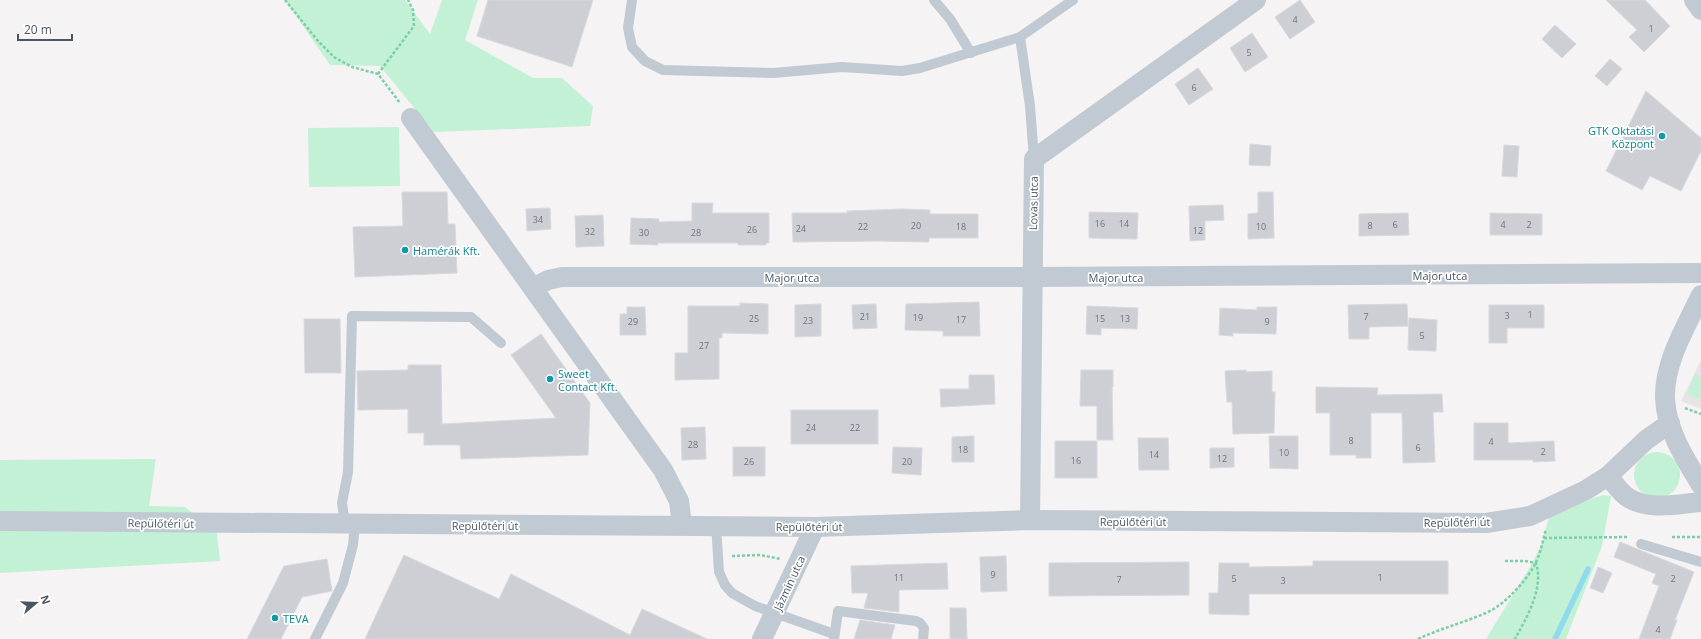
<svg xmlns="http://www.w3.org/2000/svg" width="1701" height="639" font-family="'Open Sans',sans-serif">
<rect width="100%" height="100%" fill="#f5f3f3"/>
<path fill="#e6e4e5" d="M1701,360v49l-20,-8z"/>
<g fill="#c3f1d5">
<path d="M285,0h120l25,34 12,-34h36l-13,40 68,38h29l31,28 -3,20 -156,6 -54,-66 -50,-1z"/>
<path d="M399,127l1,59 -91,1 -1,-59z"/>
<path d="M1695,374l6,2v24l-14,-6z"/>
<circle cx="1657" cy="475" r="23"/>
<path d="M156,459l-7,47 36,1 32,26 3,28 -220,12v-113z"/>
<path d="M1603,495l8,1 -9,50 -36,93h-80l44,-72 13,-25 6,-26 36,-15z"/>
</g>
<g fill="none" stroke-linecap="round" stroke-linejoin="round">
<path stroke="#90daee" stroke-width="5.5" d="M1555,639l33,-70"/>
</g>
<g fill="#cdcfd5" stroke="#d7d9de">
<path d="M488,0h105l-21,67 -95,-31z"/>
<path d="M1300,0l15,22 -25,17 -15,-22z"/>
<path d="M1606,0h39l25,26 -26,26 -15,-15 8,-7z"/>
<path d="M1555,25l21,19 -14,14 -20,-19z"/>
<path d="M1252,33l16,24 -23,15 -15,-24z"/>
<path d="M1610,59l12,10 -15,17 -12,-10z"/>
<path d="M1198,68l15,21 -24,16 -14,-21z"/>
<path d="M1646,91l55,47v13l-20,40 -31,-15 -8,14 -36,-19z"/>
<path d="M1250,144l21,2 -1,20 -21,-1z"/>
<path d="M1504,145l15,1 -2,31 -15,-1z"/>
<path d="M402,192h45l1,32h7l2,49 -102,4 -2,-50 50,-1z"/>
<path d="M1258,192h15l1,46 -26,1v-25l10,-1z"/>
<path d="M692,203h21l-1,10h57v30h-3v2h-28v-2h-80v2l-28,-1 1,-26 28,1v3l33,-1z"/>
<path d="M1223,205l1,15 -19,1v19l-15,1 -1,-35z"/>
<path d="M550,208l1,21 -24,2 -1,-22z"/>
<path d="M902,209l28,1v4h48v24h-49v4l-50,-1 -86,1 -1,-29h55v-2z"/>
<path d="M1089,212l49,1 -1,26 -48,-1z"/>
<path d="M1408,213l1,22 -50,1v-22z"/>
<path d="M1490,213l52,1v21h-52z"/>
<path d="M603,215l1,31 -28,1 -1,-31z"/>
<path d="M979,302l1,34h-37v-5l-38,-1 1,-26z"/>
<path d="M740,303l28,1v30l-46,-1v5h-3v41l-44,1v-27h13v-47h52z"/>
<path d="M821,304v32l-26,1v-32z"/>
<path d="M876,304l1,24 -24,1 -1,-24z"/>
<path d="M1407,304l1,22 -39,1v12h-20l-1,-34z"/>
<path d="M1489,305h55v23h-37v15h-18z"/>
<path d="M1087,306l51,2 -1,21 -36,-1v7l-15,-1z"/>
<path d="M627,307h18l1,28h-26v-21h7z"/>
<path d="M1257,307h20l-1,27 -43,-1v3l-14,-1 1,-27 37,2z"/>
<path d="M1409,318l28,2 -1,31 -28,-1z"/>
<path d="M304,319h36l1,54h-36z"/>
<path d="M541,334l49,69 -2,52 -127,4 -1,-14h-36v-12h-16v-24l-50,1 -1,-39 51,-1v-5h33l1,59 114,-6 -45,-63z"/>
<path d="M1081,370h32v17h-1l1,53h-16v-34h-17z"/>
<path d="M1246,370v2l26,-1v21h3l-1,41 -41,1 -1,-32h-5l-2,-31z"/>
<path d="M969,375h25l1,29 -54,3 -1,-18h29z"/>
<path d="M1316,387l62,1 -1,7 65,-1 1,18h-10l2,50 -32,1 -1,-50h-31v45h-15v-3h-26v-42h-14z"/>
<rect x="791" y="410" width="87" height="34"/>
<path d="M1474,423h34v20l46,-2 1,20 -22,1v-2h-59z"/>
<path d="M705,427l1,32 -24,1 -1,-32z"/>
<path d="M974,436v26h-22v-25z"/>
<path d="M1269,436h29v33l-28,-1z"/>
<path d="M1138,438h30l1,32h-30z"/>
<rect x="1055" y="441" width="42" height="37"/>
<rect x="733" y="447" width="32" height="29"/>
<path d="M893,447l29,1 -1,27 -29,-2z"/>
<path d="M1210,448h24v19l-24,1z"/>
<path d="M1620,542l74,30 -19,48h2l-7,19h-31l20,-53 -7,-3 4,-9 -42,-17z"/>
<path d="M404,555l95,44 12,-25 119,61 12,-26 65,30h-342z"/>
<path d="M1006,556l1,35 -26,1 -1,-35z"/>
<path d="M327,559l5,32 -30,6 -21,42h-34l37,-73z"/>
<path d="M1313,561h135v33h-199v21l-40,-1v-21h9l1,-30h30v4l64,-1z"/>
<path d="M1189,562v33l-140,1v-33z"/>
<path d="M947,563l1,26 -49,1v22l-35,-4 4,-15h-16l-1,-27z"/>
<path d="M1598,567l14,6 -9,20 -13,-5z"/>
<path d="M950,608h16l1,31h-17z"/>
<path d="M860,620l35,5 -4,14h-37z"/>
</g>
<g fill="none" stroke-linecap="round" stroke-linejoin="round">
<g stroke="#7ad0a6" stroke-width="2.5" stroke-dasharray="3 2" stroke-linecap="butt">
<path d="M285,0l33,41 16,16 18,10 26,7 22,29"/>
<path d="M378,74l36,-48 -1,-16 -5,-10"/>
<path d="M1685,408l16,6"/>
<path d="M1672,537h29"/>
<path d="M1544,538l85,-1"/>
<path d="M732,556l28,-1 21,4"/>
<path d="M1505,561h20l11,2c8,25 -9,54 -21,76"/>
<path d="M1418,639c23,-11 49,-17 72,-28 16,-8 39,-33 46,-49 5,-10 7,-22 10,-33"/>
</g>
<g stroke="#c1cad2" stroke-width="10">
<path d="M632,0l-4,28 4,19 13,14 18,9 110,3 69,-6 60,4 18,-3 100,-31"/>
<path d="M934,0l16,19 21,34"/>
<path d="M1034,159l-4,-53 -10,-69 53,-37"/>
<path d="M345,524l-3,-21 6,-31 4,-156 119,1 30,26"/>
<path d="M716,525l3,47 6,13 7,8 23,13 79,28"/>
<path d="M1641,544l60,18"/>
<path d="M315,639l28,-56 10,-38 2,-21"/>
<path d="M834,639l4,-28 78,10 4,2 4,5 -1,11"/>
</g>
<g stroke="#c1cad2" stroke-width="20">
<path d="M1694,0l7,10"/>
<path d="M411,118l252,352 16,31 3,24"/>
<path d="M533,288l15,-8 14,-3h470l669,-4"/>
<path d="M1701,295c-15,32 -37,67 -36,103 1,31 20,61 36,87"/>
<path d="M1608,476c6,7 12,16 19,21 21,14 51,7 74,5"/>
<path d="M1030,520l4,-361 222,-159"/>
<path d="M0,521l815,6 215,-7 456,3 44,-7 56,-26 22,-14 38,-36 24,-17"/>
<path d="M762,639l53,-112"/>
</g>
</g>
<g fill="#0f9aa8" stroke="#fff" stroke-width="1.5">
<circle cx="1662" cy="136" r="4"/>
<circle cx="405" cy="250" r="4"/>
<circle cx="550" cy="379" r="4"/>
<circle cx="275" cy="618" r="4"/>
</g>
<g text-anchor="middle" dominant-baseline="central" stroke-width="3.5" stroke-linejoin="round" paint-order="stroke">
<g font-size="9" fill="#6b747e">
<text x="1295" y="19">4</text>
<text x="1651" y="28">1</text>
<text x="1249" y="52">5</text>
<text x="1194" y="87">6</text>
<text x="538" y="219">34</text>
<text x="1100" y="223">16</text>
<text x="1124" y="223">14</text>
<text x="1395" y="224">6</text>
<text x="1503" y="224">4</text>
<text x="1529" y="224">2</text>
<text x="916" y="225">20</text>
<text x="1370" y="225">8</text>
<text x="863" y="226">22</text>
<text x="961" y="226">18</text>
<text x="1261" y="226">10</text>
<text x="801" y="228">24</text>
<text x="752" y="229">26</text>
<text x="1198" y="230">12</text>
<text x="590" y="231">32</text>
<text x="644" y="232">30</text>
<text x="696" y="232">28</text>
<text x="1530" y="314">1</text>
<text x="1507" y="315">3</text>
<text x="865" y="316">21</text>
<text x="1366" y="316">7</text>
<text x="918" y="317">19</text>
<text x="754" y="318">25</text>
<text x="1100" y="318">15</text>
<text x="1125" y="318">13</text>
<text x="961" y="319">17</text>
<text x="808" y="320">23</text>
<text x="633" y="321">29</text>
<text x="1267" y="321">9</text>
<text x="1422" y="335">5</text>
<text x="704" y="345">27</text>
<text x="811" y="427">24</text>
<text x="855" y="427">22</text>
<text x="1351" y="440">8</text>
<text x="1491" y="441">4</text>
<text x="693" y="444">28</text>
<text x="1418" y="447">6</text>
<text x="963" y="449">18</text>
<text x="1543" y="451">2</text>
<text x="1284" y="452">10</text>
<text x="1154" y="454">14</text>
<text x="1222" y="458">12</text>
<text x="1076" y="460">16</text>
<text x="749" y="461">26</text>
<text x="907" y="461">20</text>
<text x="993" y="574">9</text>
<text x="899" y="577">11</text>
<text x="1380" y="577">1</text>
<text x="1234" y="578">5</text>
<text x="1673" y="578">2</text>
<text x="1119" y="579">7</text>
<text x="1283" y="580">3</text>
<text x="1658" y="629">4</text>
</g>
<g font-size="11" fill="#0d838f" stroke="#fff" text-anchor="start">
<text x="1654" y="130" text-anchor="end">GTK Oktatási<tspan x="1654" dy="13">Központ</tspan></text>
<text x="413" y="250">Hamérák Kft.</text>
<text x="558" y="373">Sweet<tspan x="558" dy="13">Contact Kft.</tspan></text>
<text x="283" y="618">TEVA</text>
</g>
<g font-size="11" fill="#4a5661" stroke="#fff">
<text transform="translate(1033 203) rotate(-89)">Lovas utca</text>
<text x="1440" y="275">Major utca</text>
<text x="792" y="277">Major utca</text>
<text x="1116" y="277">Major utca</text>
<text x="1133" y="521">Repülőtéri út</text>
<text transform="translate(1457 522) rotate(-1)">Repülőtéri út</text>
<text transform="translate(161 523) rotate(1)">Repülőtéri út</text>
<text x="485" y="525">Repülőtéri út</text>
<text x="809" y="526">Repülőtéri út</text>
<text transform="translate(789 583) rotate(-65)">Jázmin utca</text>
</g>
</g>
<g transform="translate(36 603) rotate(71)" stroke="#ffffff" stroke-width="3" paint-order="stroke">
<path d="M0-3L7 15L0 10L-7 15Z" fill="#4a5661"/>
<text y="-6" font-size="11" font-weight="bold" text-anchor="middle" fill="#4a5661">N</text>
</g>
<path d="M18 34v6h54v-6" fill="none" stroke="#4a5661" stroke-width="2"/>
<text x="24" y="34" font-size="12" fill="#4a5661" stroke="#ffffff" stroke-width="3" paint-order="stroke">20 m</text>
</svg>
